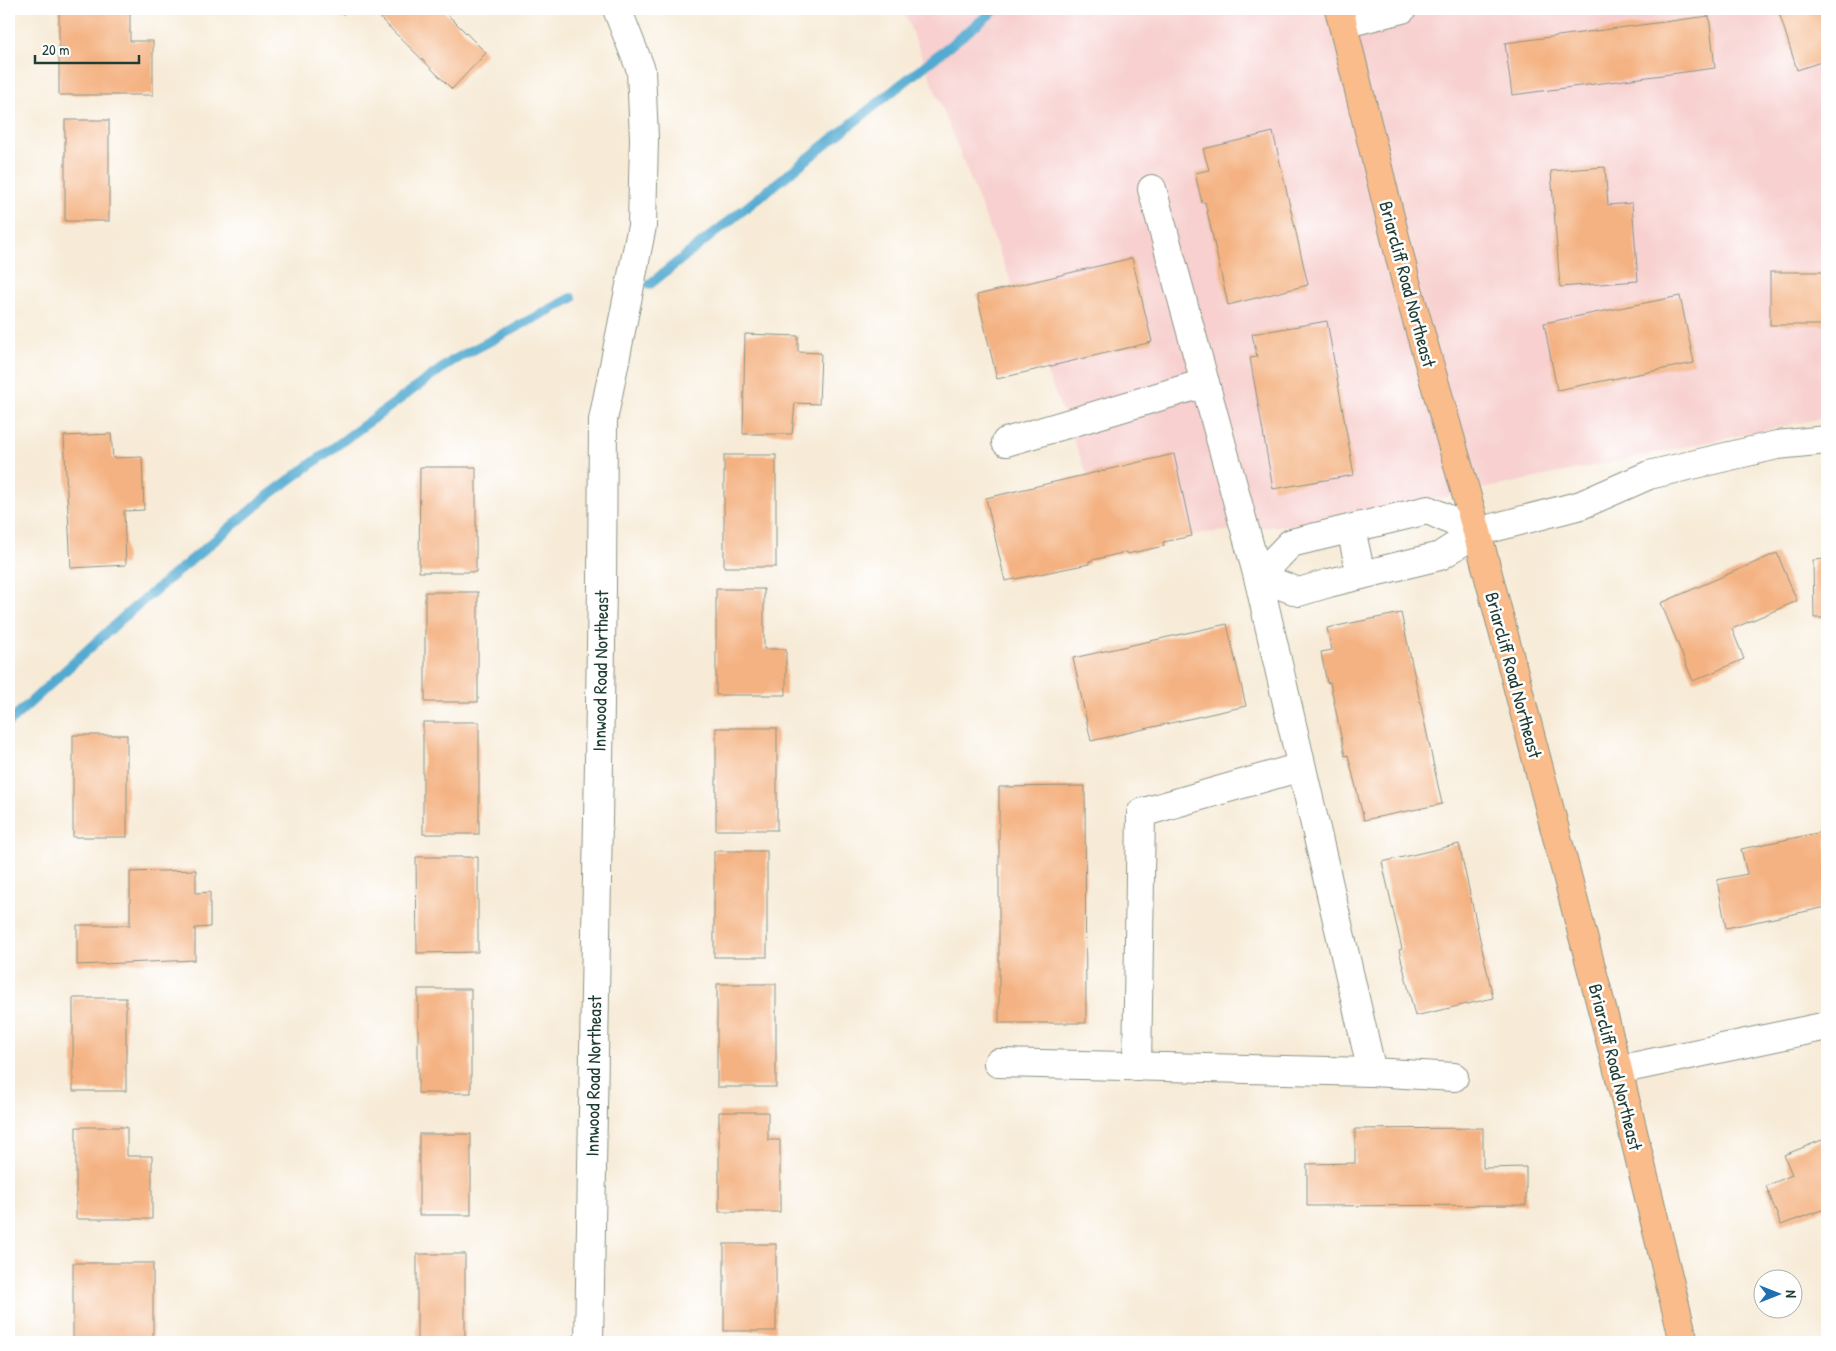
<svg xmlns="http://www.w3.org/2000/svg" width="1836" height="1351" font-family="'Patrick Hand',sans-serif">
<rect width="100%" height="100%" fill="#fff"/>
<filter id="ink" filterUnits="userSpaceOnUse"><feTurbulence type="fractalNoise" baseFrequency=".02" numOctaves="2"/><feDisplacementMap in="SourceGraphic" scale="10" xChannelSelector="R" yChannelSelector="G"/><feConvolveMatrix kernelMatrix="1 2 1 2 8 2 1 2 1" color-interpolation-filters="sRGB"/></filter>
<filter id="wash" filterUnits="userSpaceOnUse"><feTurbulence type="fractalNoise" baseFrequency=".0096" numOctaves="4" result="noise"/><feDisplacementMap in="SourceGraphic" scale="20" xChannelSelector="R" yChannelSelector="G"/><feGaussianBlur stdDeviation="1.12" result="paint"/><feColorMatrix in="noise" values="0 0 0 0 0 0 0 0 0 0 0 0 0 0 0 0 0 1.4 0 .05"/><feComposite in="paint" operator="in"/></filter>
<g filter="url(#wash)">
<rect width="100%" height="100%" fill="#f7ebd7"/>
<path fill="#f7d0cf" d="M903,9h924v408l-497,104 -216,21z"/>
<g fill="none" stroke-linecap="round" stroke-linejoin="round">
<g stroke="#53aad0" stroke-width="10">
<path d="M650,284l346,-275"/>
<path d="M9,722l119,-109 141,-118 183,-134 120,-63"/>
</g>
</g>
<g id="blocks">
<g fill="#f4b282">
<path d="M59,9h54v2h17v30h23v54h-94z"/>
<path d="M286,9h58v5l-58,-4z"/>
<path d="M389,9h53l44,44 -34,36 -72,-71z"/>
<path d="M1778,9h49v51l-30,10z"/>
<path d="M1709,16l6,52 -203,27 -7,-52z"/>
<rect x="65" y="120" width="44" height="101"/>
<path d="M1273,132l35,153 -80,20 -23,-103 -3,1 -7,-30 14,-3 -6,-21z"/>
<path d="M1605,167l3,38 24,-2 6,78 -78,6 -9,-116z"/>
<path d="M1132,258l20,84 -155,37 -20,-84z"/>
<rect x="1770" y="272" width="57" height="53"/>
<path d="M1680,296l14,67 -137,27 -13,-67z"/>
<path d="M1327,321l27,154 -81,14 -23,-131 7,-1 -5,-23z"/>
<path d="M745,334l53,2v16l23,1 -2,51 -24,-1 -3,31h-49z"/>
<path d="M111,434l2,24 29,-1 2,53 -20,1 2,54 -55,3 -7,-132z"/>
<path d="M1174,454l18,82 -29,6 1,4 -37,8 -1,-2 -37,9v3l-84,17 -19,-83z"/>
<rect x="724" y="455" width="52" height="112"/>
<path d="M420,467h56v105h-57z"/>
<path d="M1777,553l20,48 -65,28 12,30 -51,22 -32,-78z"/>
<path d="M1827,559v59h-13l-1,-58z"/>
<path d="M716,589h48v60h22v46h-70z"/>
<rect x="425" y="592" width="53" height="110"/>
<path d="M1401,613l41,191 -78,16 -16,-65 -3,1 -15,-74 -3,1 -6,-31 11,-2 -5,-22z"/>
<path d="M1227,624l19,82 -155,35 -18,-83z"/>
<rect x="423" y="722" width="56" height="112"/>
<rect x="716" y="728" width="61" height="102"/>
<rect x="73" y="735" width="54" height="102"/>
<path d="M1085,786l1,237h-87v-236z"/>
<path d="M1827,831v76l-101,21 -9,-48 30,-6 -6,-25z"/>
<path d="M1459,844l34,154 -78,18 -16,-66 3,-1 -20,-87z"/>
<rect x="714" y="851" width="53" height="106"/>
<path d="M416,857h62v95l-61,1z"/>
<path d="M196,870v23l14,-1v35l-15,1v32l-118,5v-40h53v-53z"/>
<rect x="717" y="984" width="59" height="103"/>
<rect x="418" y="989" width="53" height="104"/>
<rect x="73" y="998" width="53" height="93"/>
<path d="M719,1112h49v28h12v72h-61z"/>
<path d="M76,1127h51v29h25v63h-76z"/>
<path d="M1483,1128v40l43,-1v38l-219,1v-42l48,-1v-34z"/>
<rect x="419" y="1134" width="52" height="81"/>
<path d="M1827,1138v70l-46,17 -15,-39 26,-11 -8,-20z"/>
<rect x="724" y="1244" width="52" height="87"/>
<rect x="417" y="1254" width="48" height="88"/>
<rect x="73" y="1263" width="80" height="79"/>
</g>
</g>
</g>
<g filter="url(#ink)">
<use href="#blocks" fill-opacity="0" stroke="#8b9486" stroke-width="1"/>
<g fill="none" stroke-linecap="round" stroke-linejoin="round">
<g stroke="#8b9486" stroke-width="30">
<g id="minor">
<path d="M1343,24l59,-15"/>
<path d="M1152,189l106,388 114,495 82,5"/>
<path d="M1006,442l199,-59"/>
<path d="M1351,529l10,46"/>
<path d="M1477,532l-49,-22 -137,33 -33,34 41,15 30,-9 111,-27 37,-24 104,-27 68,-30 128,-30 50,-5"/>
<path d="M998,1063l374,9"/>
<path d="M1137,1067l4,-254 160,-46"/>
<path d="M1618,1070l209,-44"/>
<path d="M589,1342l13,-755 1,-167 39,-194 2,-88 -3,-68 -24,-61"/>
</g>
</g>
<g stroke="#8b9486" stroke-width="30">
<path id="major" d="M1339,9l67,273 71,250 141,538 66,272"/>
</g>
<use href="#minor" stroke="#fff" stroke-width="28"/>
<use href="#major" stroke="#f9bc8a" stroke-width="28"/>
</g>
</g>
<g text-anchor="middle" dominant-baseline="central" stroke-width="5" stroke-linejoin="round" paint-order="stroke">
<g font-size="19" fill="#1f3d34" stroke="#fff">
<text transform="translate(1408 284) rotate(75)">Briarcliff Road Northeast</text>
<text transform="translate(600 671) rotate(-89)">Innwood Road Northeast</text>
<text transform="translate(1514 675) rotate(75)">Briarcliff Road Northeast</text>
<text transform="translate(1616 1067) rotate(76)">Briarcliff Road Northeast</text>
<text transform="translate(593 1076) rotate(-89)">Innwood Road Northeast</text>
</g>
</g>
<rect width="1836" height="1351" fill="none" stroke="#fff" stroke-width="30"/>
<g transform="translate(1778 1294) rotate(90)"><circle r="24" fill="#ffffff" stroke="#a5b1ae"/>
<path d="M0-4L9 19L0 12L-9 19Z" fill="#1f6fb2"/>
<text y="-8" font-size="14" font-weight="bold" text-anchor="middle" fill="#1f3d34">N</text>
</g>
<path d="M35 55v8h104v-8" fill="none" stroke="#1f3d34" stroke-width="2.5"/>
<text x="42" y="55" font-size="15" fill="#1f3d34" stroke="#ffffff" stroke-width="4" paint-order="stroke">20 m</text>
</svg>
